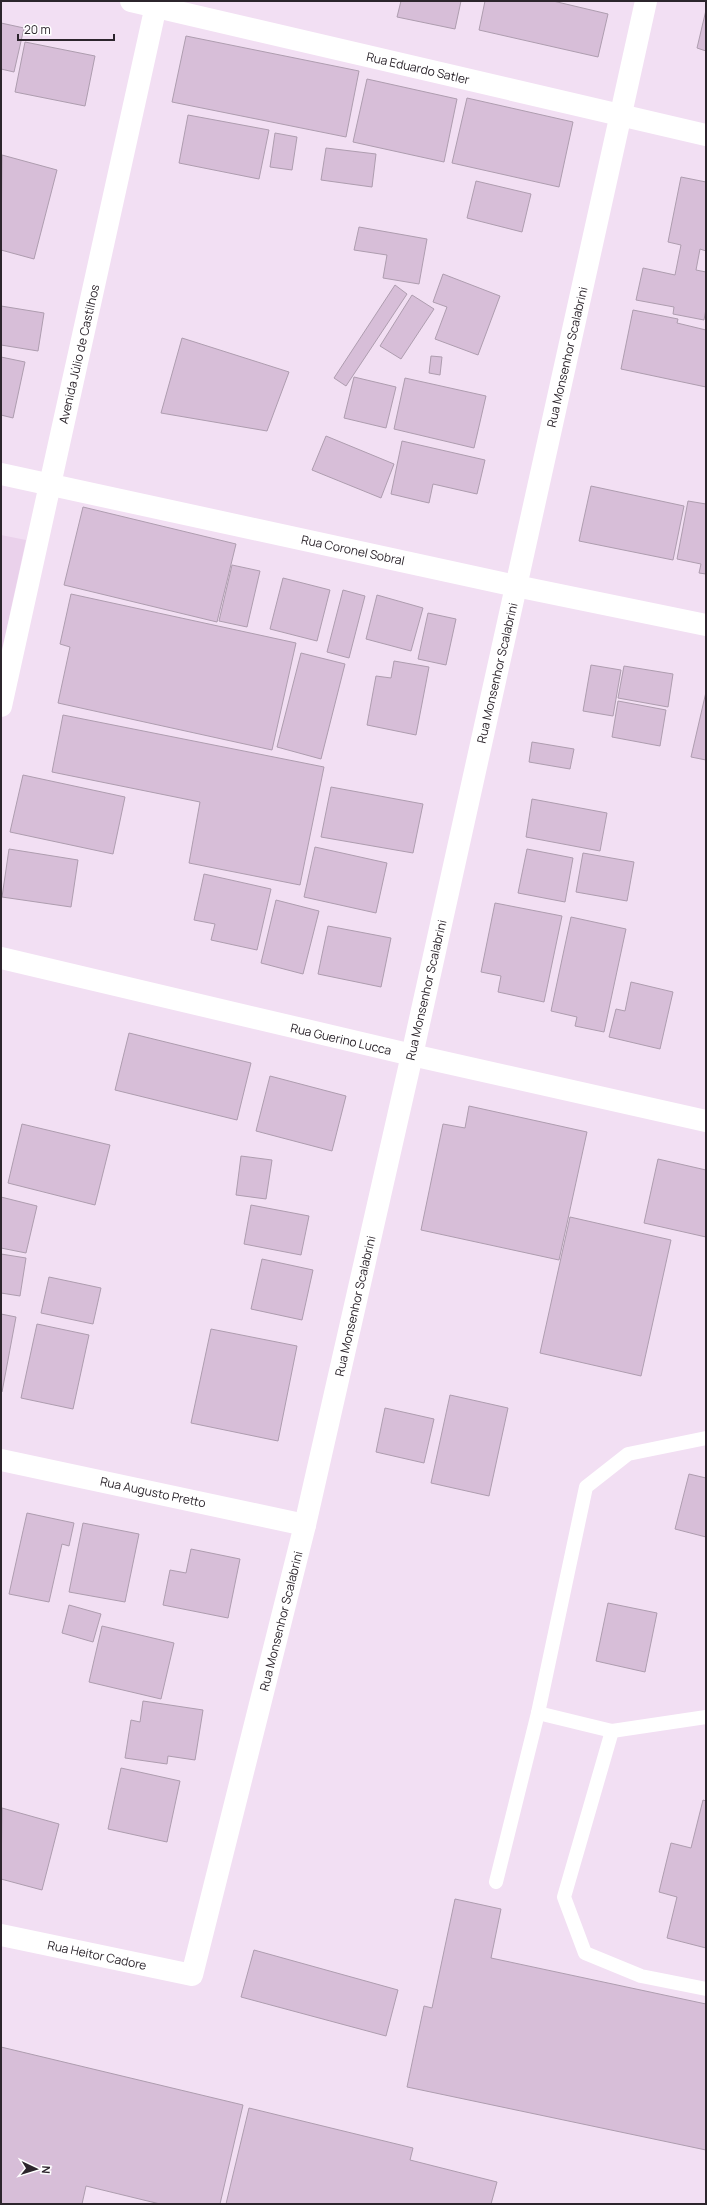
<svg xmlns="http://www.w3.org/2000/svg" width="707" height="2205" font-family="Manrope,sans-serif">
<rect width="100%" height="100%" fill="#f2dff3"/>
<path fill="#ead1eb" d="M1,535l25,5 -25,114z"/>
<g fill="#d7bed8" stroke="#ae9daf">
<path d="M401,1h60l-6,28 -58,-12z"/>
<path d="M485,1h68l55,13 -10,43 -119,-27z"/>
<path d="M706,10v41l-9,-3z"/>
<path d="M1,23l23,5 -10,44 -13,-3z"/>
<path d="M186,36l173,35 -13,66 -174,-35z"/>
<path d="M25,42l70,14 -10,50 -70,-14z"/>
<path d="M367,79l90,20 -13,63 -91,-20z"/>
<path d="M467,98l106,24 -14,65 -107,-24z"/>
<path d="M188,115l81,15 -10,49 -80,-16z"/>
<path d="M275,133l22,4 -5,33 -22,-3z"/>
<path d="M326,148l50,6 -4,33 -51,-7z"/>
<path d="M2,155l55,15 -23,89 -33,-9z"/>
<path d="M681,177l25,5v69l-6,-2 -4,21 10,2v37l-2,11 -31,-6 1,-7 -38,-7 7,-32 32,7 6,-30 -13,-3z"/>
<path d="M476,181l55,13 -9,38 -55,-14z"/>
<path d="M359,227l68,12 -8,45 -36,-6 4,-23 -33,-5z"/>
<path d="M443,274l57,22 -22,59 -43,-16 12,-32 -14,-5z"/>
<path d="M395,285l12,9 -61,92 -12,-8z"/>
<path d="M412,295l22,14 -33,50 -21,-13z"/>
<path d="M1,306l43,7 -6,38 -37,-6z"/>
<path d="M633,310l45,9 -1,4 29,7v57l-85,-18z"/>
<path d="M182,338l107,34 -22,59 -106,-18z"/>
<path d="M431,356l11,1 -2,18 -11,-2z"/>
<path d="M1,357l24,5 -12,56 -12,-3z"/>
<path d="M354,377l42,10 -10,41 -42,-10z"/>
<path d="M405,378l81,18 -12,52 -80,-19z"/>
<path d="M326,436l68,28 -13,34 -69,-28z"/>
<path d="M402,441l83,19 -8,34 -44,-10 -4,19 -38,-9z"/>
<path d="M591,486l93,20 -11,54 -94,-19z"/>
<path d="M688,501l18,3v70l-7,-1 2,-9 -24,-5z"/>
<path d="M83,507l153,37 -19,78 -153,-37z"/>
<path d="M232,565l28,6 -13,56 -28,-6z"/>
<path d="M283,578l47,12 -13,51 -47,-12z"/>
<path d="M343,590l22,6 -16,62 -22,-6z"/>
<path d="M71,594l225,49 -24,107 -214,-47 12,-56 -10,-3z"/>
<path d="M377,595l46,13 -12,43 -45,-12z"/>
<path d="M428,613l28,6 -10,46 -28,-6z"/>
<path d="M301,653l44,11 -24,95 -44,-12z"/>
<path d="M394,661l35,6 -13,68 -49,-10 9,-49 15,2z"/>
<path d="M591,665l30,5 -8,46 -30,-5z"/>
<path d="M624,666l49,8 -5,33 -50,-9z"/>
<path d="M706,692v68l-15,-3z"/>
<path d="M618,701l48,9 -6,36 -48,-9z"/>
<path d="M63,715l261,52 -24,118 -111,-22 11,-61 -148,-30z"/>
<path d="M532,742l42,7 -4,20 -41,-7z"/>
<path d="M23,775l102,22 -12,57 -103,-22z"/>
<path d="M331,787l92,17 -10,49 -92,-16z"/>
<path d="M532,799l75,14 -7,38 -74,-14z"/>
<path d="M315,847l72,16 -11,50 -72,-16z"/>
<path d="M9,849l69,11 -7,47 -69,-10z"/>
<path d="M527,849l46,9 -8,44 -47,-9z"/>
<path d="M583,853l51,9 -7,39 -51,-9z"/>
<path d="M204,874l67,15 -14,61 -46,-10 4,-16 -21,-4z"/>
<path d="M276,900l43,11 -16,63 -42,-11z"/>
<path d="M495,903l67,13 -18,86 -46,-10 3,-16 -20,-4z"/>
<path d="M571,917l55,12 -22,103 -29,-6 2,-9 -26,-6z"/>
<path d="M328,926l63,12 -10,49 -63,-13z"/>
<path d="M631,982l42,10 -13,57 -51,-12 7,-28 9,2z"/>
<path d="M129,1033l122,30 -14,57 -122,-30z"/>
<path d="M270,1076l76,20 -14,55 -76,-20z"/>
<path d="M469,1106l118,26 -28,128 -138,-30 22,-106 22,4z"/>
<path d="M22,1124l88,21 -15,60 -87,-22z"/>
<path d="M241,1156l31,4 -6,39 -30,-4z"/>
<path d="M658,1159l48,11v67l-62,-14z"/>
<path d="M1,1197l36,9 -11,47 -25,-5z"/>
<path d="M251,1205l58,11 -8,39 -57,-11z"/>
<path d="M570,1217l101,23 -30,136 -101,-23z"/>
<path d="M1,1254l25,4 -6,38 -19,-3z"/>
<path d="M262,1259l51,11 -11,50 -51,-11z"/>
<path d="M49,1277l52,11 -8,36 -52,-11z"/>
<path d="M1,1314l15,3 -14,75h-1z"/>
<path d="M37,1324l52,11 -16,74 -52,-11z"/>
<path d="M211,1329l86,17 -19,95 -87,-18z"/>
<path d="M450,1395l58,13 -19,88 -58,-13z"/>
<path d="M385,1408l49,11 -10,44 -48,-11z"/>
<path d="M689,1474l17,4v59l-31,-8z"/>
<path d="M27,1513l47,10 -5,23 -7,-2 -13,58 -40,-8z"/>
<path d="M83,1523l56,11 -14,68 -56,-10z"/>
<path d="M191,1549l49,10 -12,59 -65,-13 7,-35 16,3z"/>
<path d="M608,1603l49,10 -12,59 -49,-11z"/>
<path d="M69,1605l32,9 -8,28 -31,-9z"/>
<path d="M102,1626l72,17 -13,56 -72,-17z"/>
<path d="M143,1701l60,9 -8,50 -27,-4 -1,8 -42,-6 6,-38 9,2z"/>
<path d="M121,1768l59,13 -13,61 -59,-13z"/>
<path d="M703,1800l3,1v147l-39,-10 10,-41 -18,-5 12,-49 20,5z"/>
<path d="M2,1808l57,16 -17,66 -41,-11z"/>
<path d="M455,1899l46,10 -10,49 215,46v146l-299,-63 17,-81 8,2z"/>
<path d="M254,1950l144,40 -12,46 -145,-39z"/>
<path d="M1,2047l242,58 -23,99h-60l-74,-18 -4,18h-81z"/>
<path d="M249,2108l164,40 -3,12 87,22 -6,22h-265z"/>
</g>
<g fill="none" stroke-linecap="round" stroke-linejoin="round">
<g stroke="#fff" stroke-width="14">
<path d="M538,1713l74,18 94,-14"/>
<path d="M612,1731l-48,166 21,56 56,23 65,13"/>
<path d="M496,1882l42,-169 48,-226 42,-33 78,-16"/>
</g>
<g stroke="#fff" stroke-width="22">
<path d="M131,1l575,134"/>
<path d="M1,474l515,112 190,39"/>
<path d="M1,958l411,97 294,66"/>
<path d="M1,1460l304,65"/>
<path d="M1,1935l191,40 113,-450 107,-470 234,-1054"/>
</g>
<path stroke="#fff" stroke-width="22" d="M1,706l156,-705"/>
</g>
<g text-anchor="middle" dominant-baseline="central" stroke-width="3.5" stroke-linejoin="round" paint-order="stroke">
<g font-size="12" fill="#2c252c" stroke="#fff">
<text transform="translate(418 68) rotate(13)">Rua Eduardo Satler</text>
<text transform="translate(79 354) rotate(-77)">Avenida Júlio de Castilhos</text>
<text transform="translate(567 357) rotate(-77)">Rua Monsenhor Scalabrini</text>
<text transform="translate(353 550) rotate(12)">Rua Coronel Sobral</text>
<text transform="translate(497 673) rotate(-77)">Rua Monsenhor Scalabrini</text>
<text transform="translate(426 990) rotate(-77)">Rua Monsenhor Scalabrini</text>
<text transform="translate(341 1039) rotate(13)">Rua Guerino Lucca</text>
<text transform="translate(355 1306) rotate(-77)">Rua Monsenhor Scalabrini</text>
<text transform="translate(153 1492) rotate(12)">Rua Augusto Pretto</text>
<text transform="translate(281 1621) rotate(-76)">Rua Monsenhor Scalabrini</text>
<text transform="translate(97 1955) rotate(12)">Rua Heitor Cadore</text>
</g>
</g>
<rect width="707" height="2205" fill="none" stroke="#2c252c" stroke-width="4"/>
<g transform="translate(36 2169) rotate(94)" stroke="#ffffff" stroke-width="3" paint-order="stroke">
<path d="M0-3L7 15L0 10L-7 15Z" fill="#2c252c"/>
<text y="-6" font-size="11" font-weight="bold" text-anchor="middle" fill="#2c252c">N</text>
</g>
<path d="M18 34v6h96v-6" fill="none" stroke="#2c252c" stroke-width="2"/>
<text x="24" y="34" font-size="12" fill="#2c252c" stroke="#ffffff" stroke-width="3" paint-order="stroke">20 m</text>
</svg>
